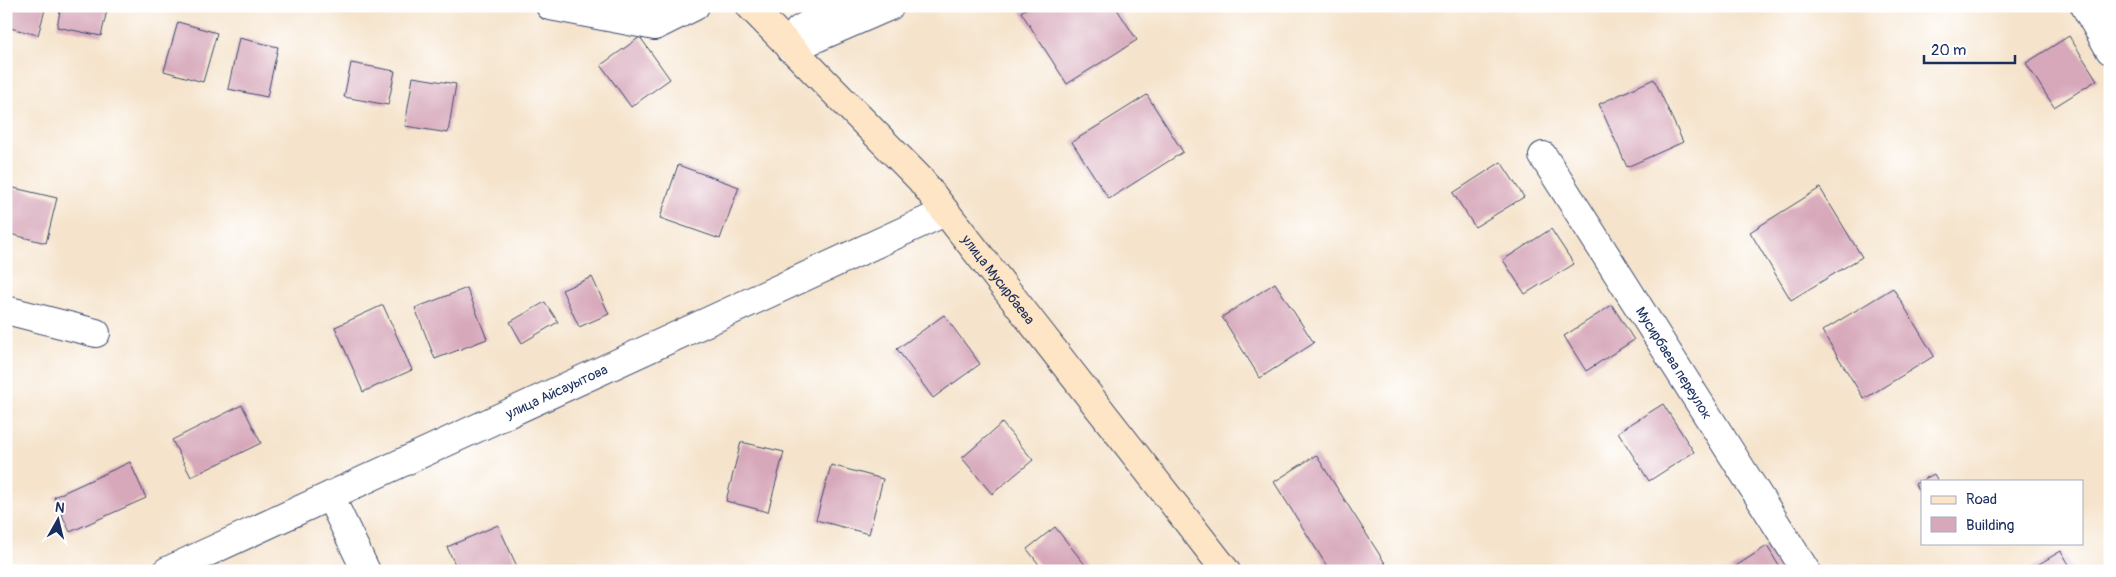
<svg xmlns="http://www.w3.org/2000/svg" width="2116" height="577" font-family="Pangolin,sans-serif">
<rect width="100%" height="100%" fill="#fff"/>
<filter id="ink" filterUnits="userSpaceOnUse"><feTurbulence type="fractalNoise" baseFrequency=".02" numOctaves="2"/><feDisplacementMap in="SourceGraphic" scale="10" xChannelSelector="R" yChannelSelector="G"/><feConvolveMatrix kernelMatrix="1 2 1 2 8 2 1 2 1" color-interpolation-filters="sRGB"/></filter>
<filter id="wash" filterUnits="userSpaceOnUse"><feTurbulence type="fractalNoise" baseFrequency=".0096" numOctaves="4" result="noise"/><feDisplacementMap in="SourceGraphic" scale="20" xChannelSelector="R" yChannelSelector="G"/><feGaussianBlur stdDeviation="1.12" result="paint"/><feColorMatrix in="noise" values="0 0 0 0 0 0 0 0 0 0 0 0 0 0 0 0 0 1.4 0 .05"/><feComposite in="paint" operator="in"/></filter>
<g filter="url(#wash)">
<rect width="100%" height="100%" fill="#f5e3cb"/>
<g id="blocks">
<g fill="#d7a8ba">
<path d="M6,6h40l-8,29 -32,-8z"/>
<path d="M61,6h47l-7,30 -44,-9z"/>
<path d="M1030,6h85l22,34 -70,44 -46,-72z"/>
<path d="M178,22l39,11 -14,49 -39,-11z"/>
<path d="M2069,36l28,44 -43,27 -28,-44z"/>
<path d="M640,37l30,42 -39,28 -30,-42z"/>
<path d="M239,38l39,9 -11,50 -39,-8z"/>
<path d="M351,63l44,8 -7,34 -44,-8z"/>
<path d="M413,77l43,7 -8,49 -43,-7z"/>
<path d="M1654,79l29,63 -56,25 -28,-63z"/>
<path d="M1147,95l36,57 -74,47 -37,-57z"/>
<path d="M1501,162l23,35 -49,30 -22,-34z"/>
<path d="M678,165l61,22 -19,52 -60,-21z"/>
<path d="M14,188l43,10 -11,45 -40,-10v-15z"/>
<path d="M1820,188l42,69 -71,43 -41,-68z"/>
<path d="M1551,229l23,35 -49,30 -22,-34z"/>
<path d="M592,277l17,37 -30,13 -17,-37z"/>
<path d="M1275,283l39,60 -54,35 -38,-61z"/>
<path d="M467,288l20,51 -52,20 -20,-51z"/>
<path d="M1893,288l41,68 -70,43 -42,-68z"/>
<path d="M545,302l13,20 -36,21 -12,-21z"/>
<path d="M383,305l29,65 -49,22 -28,-65z"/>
<path d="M1612,305l22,35 -48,31 -22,-35z"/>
<path d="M944,315l36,49 -47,34 -36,-49z"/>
<path d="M1663,404l31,48 -45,29 -31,-49z"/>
<path d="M242,405l19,38 -70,34 -19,-37z"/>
<path d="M1002,423l31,37 -41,34 -30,-36z"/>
<path d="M741,442l43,10 -16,60 -42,-11z"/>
<path d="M1316,455l74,116h-60l-56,-89z"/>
<path d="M130,462l16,36 -76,34 -16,-35z"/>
<path d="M831,465l52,14 -14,55 -53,-14z"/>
<path d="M1934,474l4,7h-16v17l-7,-14z"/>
<path d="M498,525l21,46h-61l-11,-24z"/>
<path d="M1055,527l35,44h-46l-17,-22z"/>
<path d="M1767,546l15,25h-54z"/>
<path d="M2061,551l12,20h-46z"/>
</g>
</g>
</g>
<g filter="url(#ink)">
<use href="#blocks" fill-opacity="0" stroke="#3c4a6e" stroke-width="1"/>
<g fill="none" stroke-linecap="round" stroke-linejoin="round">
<g stroke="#3c4a6e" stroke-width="30">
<g id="street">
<path d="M550,6l105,20 40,-20"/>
<path d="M2085,6l25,44"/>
<path d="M799,30l40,-24"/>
<path d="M791,49l99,-43"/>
<path id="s1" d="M1543,156l263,415"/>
<path d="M6,310l90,23"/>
<path d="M330,496l36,75"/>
<path id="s2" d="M167,571l778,-359"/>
</g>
</g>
<g stroke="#3c4a6e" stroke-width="30">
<g id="secondary">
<path id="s3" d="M750,6l170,173 306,392"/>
</g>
</g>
<use href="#street" stroke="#fff" stroke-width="28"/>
<use href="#secondary" stroke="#fde5c5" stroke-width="28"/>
</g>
</g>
<g text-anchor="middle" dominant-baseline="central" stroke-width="4.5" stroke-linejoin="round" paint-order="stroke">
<g font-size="14" fill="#1b2f5e" stroke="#fff">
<text stroke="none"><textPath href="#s3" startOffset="370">улица Мусирбаева</textPath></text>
<text stroke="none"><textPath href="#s1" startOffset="245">Мусирбаева переулок</textPath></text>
<text stroke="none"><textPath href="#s2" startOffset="429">улица Айсауытова</textPath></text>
</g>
</g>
<rect width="2116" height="577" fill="none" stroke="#fff" stroke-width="25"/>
<rect x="1921" y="480" width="162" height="65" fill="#ffffff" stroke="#a4acbf"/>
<rect x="1931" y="496" width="25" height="8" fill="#fde5c5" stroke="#a4acbf"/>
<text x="1966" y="504" font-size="15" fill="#1b2f5e">Road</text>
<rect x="1931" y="517" width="25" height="15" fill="#d7a8ba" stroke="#a4acbf"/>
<text x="1966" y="530" font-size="15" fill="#1b2f5e">Building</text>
<g transform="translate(58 520) rotate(8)" stroke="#ffffff" stroke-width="4" paint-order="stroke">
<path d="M0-4L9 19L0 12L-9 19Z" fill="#1b2f5e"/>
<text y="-8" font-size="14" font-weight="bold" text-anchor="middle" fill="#1b2f5e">N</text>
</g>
<path d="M1924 55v8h91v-8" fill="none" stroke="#1b2f5e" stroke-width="2.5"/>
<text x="1931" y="55" font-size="15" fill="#1b2f5e" stroke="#ffffff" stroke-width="4" paint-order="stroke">20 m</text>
</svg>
